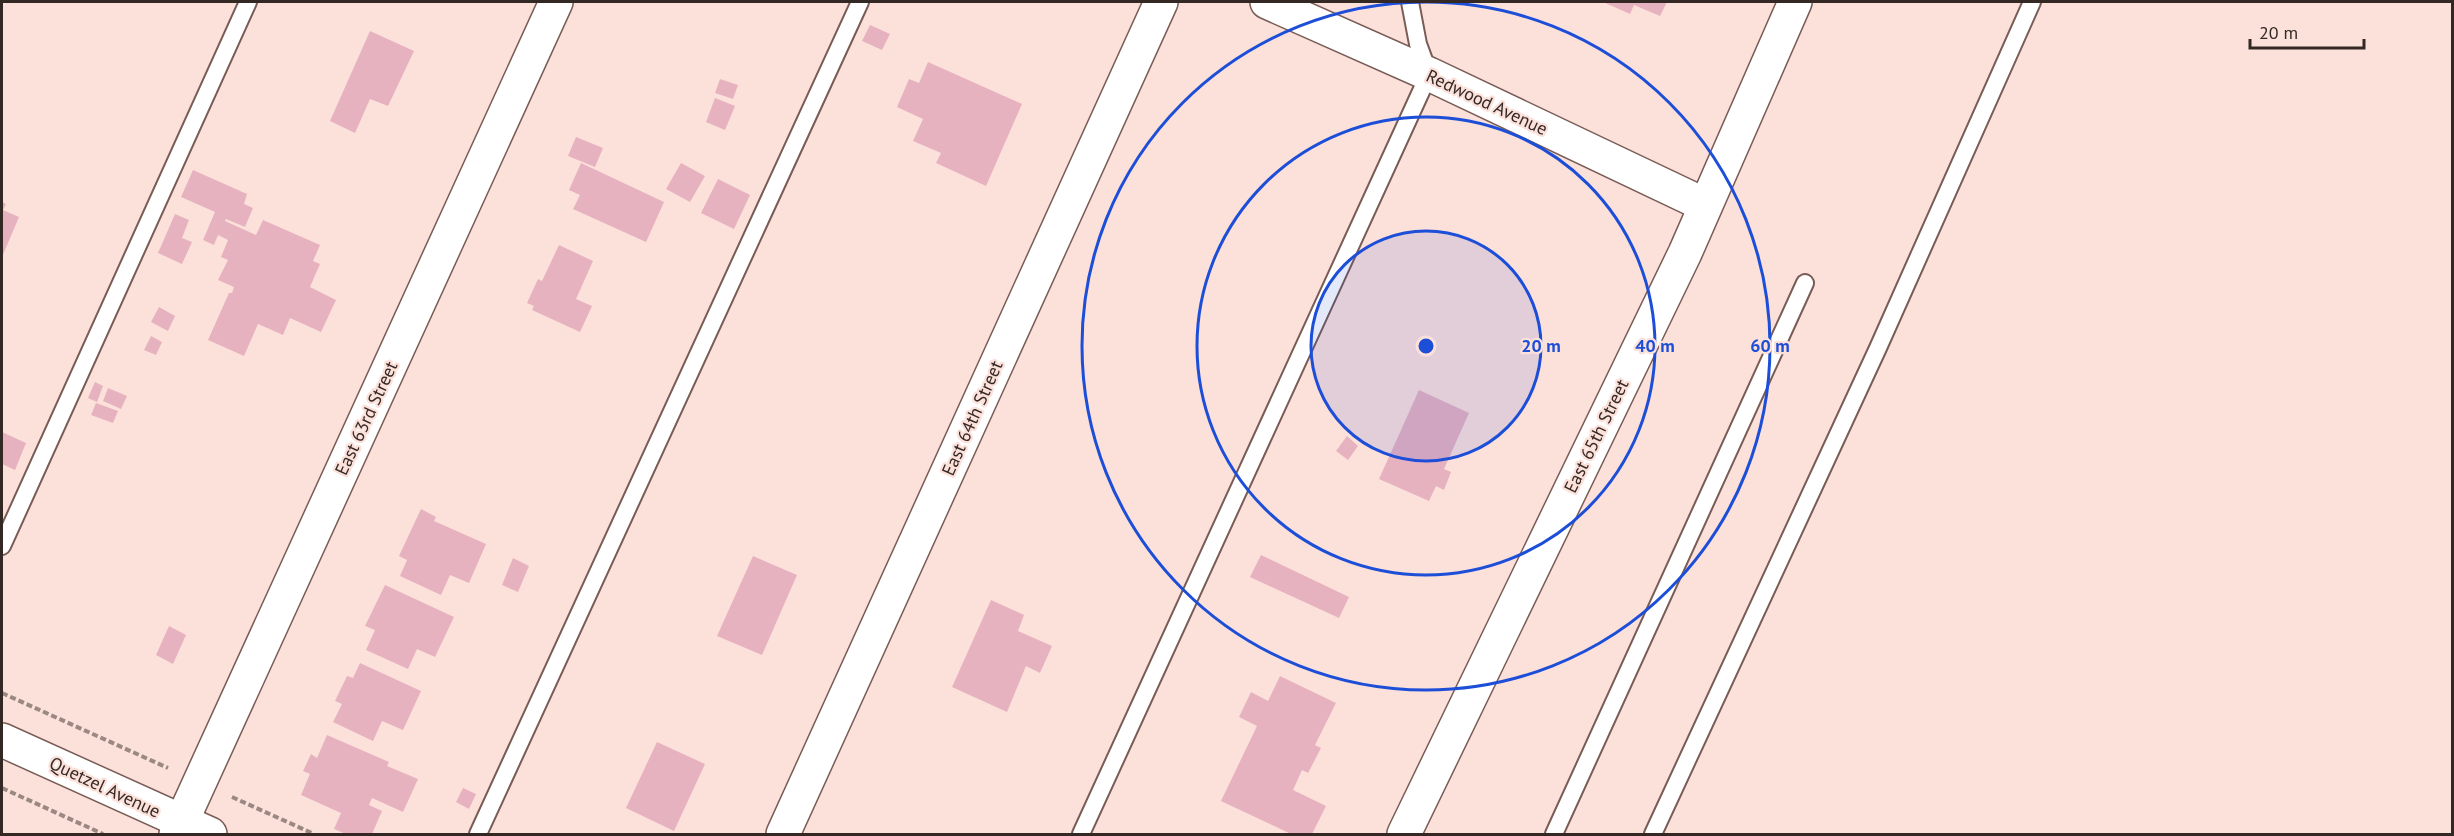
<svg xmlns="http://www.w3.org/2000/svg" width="2454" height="836" font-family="'PT Sans',sans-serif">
<rect width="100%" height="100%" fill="#fce1da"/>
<g fill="#e7b2c0">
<path d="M1603,2h64l-7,14 -26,-11 -4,9z"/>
<path d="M870,25l20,9 -8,16 -20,-9z"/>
<path d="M370,31l44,20 -26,55 -18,-7 -15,34 -25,-12z"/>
<path d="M928,62l94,42 -36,82 -50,-23 5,-10 -28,-12 10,-22 -26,-12 12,-28 10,4z"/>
<path d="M720,79l18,6 -5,14 -18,-6z"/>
<path d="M715,98l20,8 -10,24 -19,-8z"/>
<path d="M576,137l27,11 -8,19 -27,-11z"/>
<path d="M581,163l83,39 -18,40 -73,-33 7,-14 -11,-5z"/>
<path d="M681,163l24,13 -15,26 -24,-13z"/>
<path d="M193,170l54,24 -3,10 9,4 -8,19 -19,-8 -1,2 31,14 7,-15 57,25 -7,16 7,3 -10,23 26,13 -15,32 -31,-14 -7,17 -25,-11 -14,32 -36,-16 21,-47h3l2,-6 -16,-7 10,-20 -7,-3 7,-17 -10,-5 -4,10 -11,-5 12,-28 -34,-15z"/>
<path d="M718,179l32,16 -16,34 -33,-16z"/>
<path d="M2,202l4,2 -3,6 16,7 -17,40z"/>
<path d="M175,214l14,6 -7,18 10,4 -10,22 -24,-11z"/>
<path d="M559,245l34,16 -17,38 16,7 -12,26 -48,-22 2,-4 -7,-3 11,-24 4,2z"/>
<path d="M159,307l16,9 -7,15 -17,-9z"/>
<path d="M151,336l11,6 -6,13 -12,-5z"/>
<path d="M95,382l8,4 -6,16 -9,-4z"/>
<path d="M108,388l19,8 -6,13 -18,-8z"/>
<path d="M1419,390l50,23 -25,56 7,3 -7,18 -8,-4 -7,15 -50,-22z"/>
<path d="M96,403l22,8 -5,12 -22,-8z"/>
<path d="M2,432l24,11 -11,27 -13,-6z"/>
<path d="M1347,436l11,10 -10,14 -12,-9z"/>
<path d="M421,509l15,8 -2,4 52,23 -17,39 -19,-8 -9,20 -41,-19 7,-16 -8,-4z"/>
<path d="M1261,555l88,42 -10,21 -89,-41z"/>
<path d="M753,556l44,19 -35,80 -45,-19z"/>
<path d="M513,558l16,8 -11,26 -16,-7z"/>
<path d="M385,585l69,32 -19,40 -18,-8 -9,20 -42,-19 9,-20 -10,-4z"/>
<path d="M991,600l33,15 -6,16 34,15 -12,27 -14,-7 -19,46 -55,-25z"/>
<path d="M169,626l17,9 -13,29 -17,-9z"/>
<path d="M360,663l61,28 -18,39 -21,-9 -9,20 -40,-19 9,-18 -7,-3 12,-25 6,2z"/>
<path d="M1280,676l56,27 -21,42 6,3 -13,25 -6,-3 -9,20 33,16 -14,28h-21l-70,-33 36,-75 -18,-9 12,-25 17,9z"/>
<path d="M327,735l62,27 -2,4 31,13 -15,33 -31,-14 -3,7 13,6 -10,23h-26l-12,-5 7,-16 -40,-18 9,-21 -7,-3 8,-17 6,4z"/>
<path d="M657,742l48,22 -31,67 -48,-23z"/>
<path d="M463,788l13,6 -7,15 -13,-7z"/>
</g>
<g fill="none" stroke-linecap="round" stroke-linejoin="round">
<g stroke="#785c55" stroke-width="20">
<g id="lane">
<path d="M2,546l246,-544"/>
<path d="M478,834l382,-832"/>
<path d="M1081,834l348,-760 -11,-30 -8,-42"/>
<path d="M1554,834l251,-551"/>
<path d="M1653,834l225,-486 154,-346"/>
</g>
</g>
<g stroke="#785c55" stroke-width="36">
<g id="street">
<path d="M1267,2l162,72 276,131"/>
<path d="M2,740l208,94"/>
<path d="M176,834l380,-832"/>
<path d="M783,834l378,-832"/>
<path d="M1404,834l281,-581 110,-251"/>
</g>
</g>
<g stroke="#9c8883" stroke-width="4" stroke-dasharray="6 3" stroke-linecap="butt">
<path d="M2,693l166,75"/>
<path d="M2,788l101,46"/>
<path d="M232,797l82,37"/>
</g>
<use href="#lane" stroke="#fff" stroke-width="16"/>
<use href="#street" stroke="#fff" stroke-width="33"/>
</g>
<circle cx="1426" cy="346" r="115" fill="#1d4ed8" fill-opacity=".12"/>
<g fill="none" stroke="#1d4ed8" stroke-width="3">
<circle cx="1426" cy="346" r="115"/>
<circle cx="1426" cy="346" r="229"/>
<circle cx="1426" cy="346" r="344"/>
</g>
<g text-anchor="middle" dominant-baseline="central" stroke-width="4.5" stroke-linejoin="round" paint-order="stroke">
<g font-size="18" fill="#342825" stroke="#fce1da">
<text transform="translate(1487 102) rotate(25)">Redwood Avenue</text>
<text transform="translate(366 418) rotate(-65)">East 63rd Street</text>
<text transform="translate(972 418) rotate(-66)">East 64th Street</text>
<text transform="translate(1596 436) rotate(-64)">East 65th Street</text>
<text transform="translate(105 787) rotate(25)">Quetzel Avenue</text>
</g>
</g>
<circle cx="1426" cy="346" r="9" fill="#1d4ed8" stroke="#fce1da" stroke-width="3"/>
<g font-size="18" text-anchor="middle" font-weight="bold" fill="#1d4ed8" stroke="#fce1da" stroke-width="4.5" stroke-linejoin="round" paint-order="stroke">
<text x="1541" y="352">20 m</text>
<text x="1655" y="352">40 m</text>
<text x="1770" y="352">60 m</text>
</g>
<rect width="2454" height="836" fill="none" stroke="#342825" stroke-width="6"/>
<path d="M2250 39v9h114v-9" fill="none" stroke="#342825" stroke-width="3"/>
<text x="2259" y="39" font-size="18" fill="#342825" stroke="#fce1da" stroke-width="4.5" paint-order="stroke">20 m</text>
</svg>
